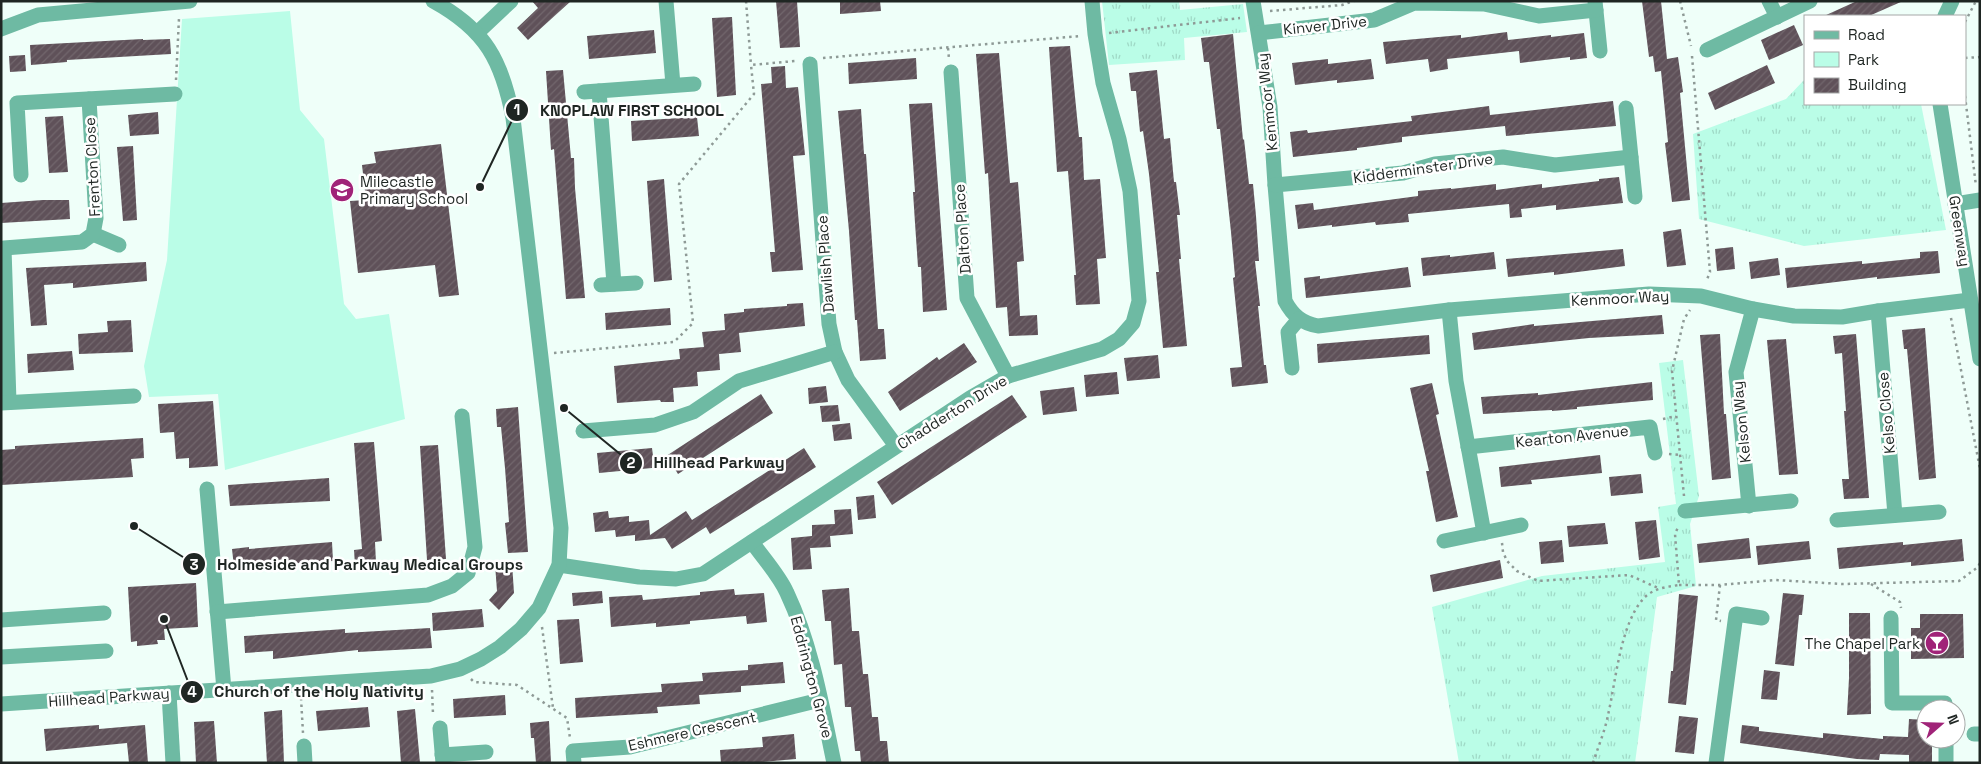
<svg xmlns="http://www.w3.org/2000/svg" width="1981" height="764" font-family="'Space Grotesk',sans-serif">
<defs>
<pattern id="grass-tufts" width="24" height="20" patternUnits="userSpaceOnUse" patternTransform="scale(1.25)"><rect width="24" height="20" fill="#bafde7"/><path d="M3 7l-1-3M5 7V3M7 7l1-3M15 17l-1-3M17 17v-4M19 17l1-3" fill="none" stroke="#9fd9c6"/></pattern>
<pattern id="building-hatch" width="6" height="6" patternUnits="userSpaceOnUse" patternTransform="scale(1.25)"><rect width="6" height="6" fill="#5f5159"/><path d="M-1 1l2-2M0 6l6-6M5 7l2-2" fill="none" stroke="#72676d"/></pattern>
</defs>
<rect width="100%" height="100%" fill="#effff9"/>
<g fill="url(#grass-tufts)">
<path d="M1102,1h77l1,9 63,-6 4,28 -63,6 1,22 -76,5z"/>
<path d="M1805,79v25h116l25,126 -142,16 -105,-27 -6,-85 93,-35z"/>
<path d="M1683,360l16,136 -9,28 6,62 -39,11 -22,166h-176l-27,-156 110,-31 123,-14 -7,-55 18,-3 -17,-141z"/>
</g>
<path fill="#bafde7" d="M290,11l10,99 24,29 20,165 12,15 33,-5 16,105 -180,51 -7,-76 -69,3 -5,-31 23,-106 15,-241z"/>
<g fill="url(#building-hatch)">
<path d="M532,1h39l-43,39 -11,-12 21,-20z"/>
<path d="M776,1h21l3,46 -20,1z"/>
<path d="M840,1h40l1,10 -41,3z"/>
<path d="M1642,1h19l6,58 11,-2 5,35 -3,1 10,107 -18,2 -7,-59 3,-1 -7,-71 -6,1 -2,-16 -4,1z"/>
<path d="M1857,1h46l-34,15h-45z"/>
<path d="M732,17l4,78 -19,2 -5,-79z"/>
<path d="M1794,25l9,20 -34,15 -8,-20z"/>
<path d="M654,30l2,23 -67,6 -2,-23z"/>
<path d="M1507,32l1,8 43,-5v2l33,-4 3,25 -17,2v-3l-50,6 -1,-12 -72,8 1,10 -18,3 -2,-13 -42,5 -3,-22 78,-7v3z"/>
<path d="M1233,34l10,106 1,-1 5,45h4l3,32 3,45h-4l5,45h-2l6,59h2l2,18 -36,4 -2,-19 12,-1 -9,-89 2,-1 -4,-45 -11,-103h-3l-8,-67h-5l-3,-24z"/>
<path d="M143,39v1l27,-1 1,15 -104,6v2l-36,3 -1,-20z"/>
<path d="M1070,46l9,91h3l2,43 16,-1 6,79 -9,1 3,45 -24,1 -2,-30h2l-8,-104 -11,1 -8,-125z"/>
<path d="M999,53l11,130 8,-1 6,79 -7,1 3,54 17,-1 1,20 -29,1 -2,-29 -11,1 -8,-135 -3,1 -9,-120z"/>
<path d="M25,55l1,16 -16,1 -1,-16z"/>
<path d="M916,58l1,21 -68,5 -1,-21z"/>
<path d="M1328,59v5l43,-5 3,20 -37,4v-3l-42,5 -3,-22z"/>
<path d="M1767,65l8,18 -60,27 -7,-17z"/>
<path d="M785,66l1,22 12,-1 7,68 -12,1 10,114 -31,2 -2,-20h5l-14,-168 11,-1 -1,-16z"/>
<path d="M563,70l8,88h3l1,30 10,110 -19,1 -12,-150 -3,1 -5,-79z"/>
<path d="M1157,70l7,69 6,-1 4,44h2l4,33h-3l4,44h-2l8,87 -24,2 -7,-76h3l-10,-98 -6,-43 -3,1 -4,-41h-5l-2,-18z"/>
<path d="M1613,101l3,25 -110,10 -1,-10 -103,11v5l-45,6v2l-64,7 -3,-25 17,-2 1,3 104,-12 -1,-5 78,-10 1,9z"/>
<path d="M932,103l15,207 -24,2 -2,-45h-3l-3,-44 -2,-31h2l-6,-88z"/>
<path d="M861,109l3,45h2l12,175h6l2,30 -26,2 -3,-41h-2l-6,-89 -11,-120z"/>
<path d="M158,112l1,22 -29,2 -2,-21z"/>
<path d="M63,116l5,56 -19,1 -4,-56z"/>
<path d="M697,117l2,19 -67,5 -1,-20z"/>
<path d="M441,144l18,151 -20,2 -4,-32 -77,8 -8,-72 16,-1 -4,-35 14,-2 -2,-11z"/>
<path d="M133,146l4,74 -14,1 -6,-74z"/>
<path d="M1619,177l4,26 -67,7v-5l-35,4 1,8 -12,1 -1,-14 -101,10 1,8 -33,3 -1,-3 -43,5v-2l-34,4 -3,-24 18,-2 1,7 104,-14v-5l33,-3v1l45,-5v6l46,-6v4l57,-7v-2z"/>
<path d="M664,179l8,101 -18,2 -7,-101z"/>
<path d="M43,200h26l1,19 -69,4v-20z"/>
<path d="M1681,229l5,36 -19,2 -4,-35z"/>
<path d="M1733,247l2,22 -18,2 -2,-22z"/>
<path d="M1623,249l2,17 -71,9v-3l-46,5 -2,-18z"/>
<path d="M1938,251l2,22 -63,6v-2l-90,11 -2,-20 77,-7v3l58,-6v-6z"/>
<path d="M1494,252l2,17 -73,7 -2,-18 29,-3v2z"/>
<path d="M1778,258l2,17 -29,4 -2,-17z"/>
<path d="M146,262l1,19 -74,7v-5l-29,2 3,40 -16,1 -5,-58z"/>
<path d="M1408,267l3,20 -105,11 -2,-20 16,-2v3z"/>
<path d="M803,303l2,23 -66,7 2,19 -22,2 1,16 -23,2 1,14 -25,2 1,14h-13l-1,-2 -43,3 -3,-37 66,-7 -1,-10 25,-2 -2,-15 23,-2 -1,-16 20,-2v-3l43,-3v-2z"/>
<path d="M670,308l1,17 -65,5 -1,-17z"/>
<path d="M1662,315l2,19 -75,4 -115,12 -2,-17 62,-9v2z"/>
<path d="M131,320l2,32 -54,2 -1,-20 30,-2 -1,-11z"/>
<path d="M1925,328l11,150 -17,2 -12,-131h-3l-2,-19z"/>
<path d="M1720,334l4,80h2l5,64 -19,2 -12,-145z"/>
<path d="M1856,334l13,164 -25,1 -2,-20h7l-5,-68h2l-4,-58 -7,1 -2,-18z"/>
<path d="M1429,335l1,19 -112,9 -1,-19z"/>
<path d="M1786,339l12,135 -19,1 -12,-135z"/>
<path d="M964,343l13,19 -77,49 -12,-19 49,-35 2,3z"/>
<path d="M72,351l2,19 -46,3 -1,-19z"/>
<path d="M1158,355l2,23 -33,3 -3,-23z"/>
<path d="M1117,372l2,22 -33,3 -2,-22z"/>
<path d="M1652,382l1,18 -76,7v2l-25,2v-1l-69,4 -2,-17 57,-4v2z"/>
<path d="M1432,383l7,31 -3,1 22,102 -22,5 -10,-51h3l-19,-83z"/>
<path d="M826,386l2,16 -19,2 -1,-16z"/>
<path d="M1074,387l3,24 -34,4 -3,-24z"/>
<path d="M761,394l12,19 -95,61 -5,-8 -74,7 -2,-20 55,-5 2,16z"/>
<path d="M1012,395l15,22 -135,88 -15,-23z"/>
<path d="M213,401l5,65 -29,2v-10l-13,1 -2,-27 -14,1 -2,-29z"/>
<path d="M838,405l2,16 -18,1 -2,-16z"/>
<path d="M518,407l10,145 -20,1 -3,-30 4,-1 -4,-54 -4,-41h-4l-1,-18z"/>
<path d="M850,423l2,16 -18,2 -2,-16z"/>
<path d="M143,438l1,20 -13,1 2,18 -132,8v-35l14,-1v-3z"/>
<path d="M374,442l8,99 -7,1 1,21 -21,2 -1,-15 8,-1 -8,-106z"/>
<path d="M438,445l8,114 -19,1 -7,-114z"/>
<path d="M804,448l12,19 -106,67 -4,-7 -34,22 -7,-11 -30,3v-6l-19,2 -1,-7 -20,2 -2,-19 15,-2 1,7 20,-2v6l20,-2 1,15 36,-24 6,9z"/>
<path d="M1600,455l2,18 -71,7 1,4 -31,3 -2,-20z"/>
<path d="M1641,474l2,19 -32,3 -2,-19z"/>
<path d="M329,478l1,23 -100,5 -2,-21z"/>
<path d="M874,495l2,23 -18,2 -2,-23z"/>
<path d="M851,509l2,25 -23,2 1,11 -21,1 2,21 -19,1 -2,-32 21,-2v-11l23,-1 -1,-14z"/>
<path d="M1656,520l4,37 -21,3 -4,-38z"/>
<path d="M1605,523l3,21 -39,3 -2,-21z"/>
<path d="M1749,538l2,20 -52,5 -2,-19z"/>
<path d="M1962,539l2,22 -53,5v-4l-72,7 -2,-21 66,-6v3z"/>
<path d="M1562,540l2,22 -23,2 -2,-22z"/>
<path d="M1809,541l2,18 -53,6 -2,-19z"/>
<path d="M332,542l1,19 -99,6 -2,-18 17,-2v2z"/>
<path d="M1500,560l3,18 -70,14 -3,-17z"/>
<path d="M512,563l2,30 -15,17 -10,-10 8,-9 -2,-27z"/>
<path d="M196,583l2,44 -34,2 1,11h-8l1,4 -21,2v-5l-6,1 -3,-55z"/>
<path d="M849,588l3,43h7l4,43h5l4,43h6l2,24h7l2,22h-28l-1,-12h-5l-4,-44h-6l-3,-43 -8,1 -3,-44h-6l-3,-31z"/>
<path d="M734,589l1,6 29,-2 3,29 -20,2 -1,-8 -56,5v3l-34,3v-4l-45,4 -2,-30 33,-2 1,5 57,-5v-3z"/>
<path d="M602,591l1,12 -30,3 -1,-13z"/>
<path d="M1783,593l21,2 -2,20h-3l-5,51 -19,-2z"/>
<path d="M1679,594l19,2 -12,109 -18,-2 3,-32h2z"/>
<path d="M482,609l2,18 -51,4 -1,-18z"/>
<path d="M1849,613h21l1,101 -24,1 2,-37z"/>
<path d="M1920,614h43l1,44 -53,1v-31h9z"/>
<path d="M579,619l4,43 -23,2 -3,-44z"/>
<path d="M430,628l2,20 -74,4v-2l-85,9v-8l-28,2 -1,-17 101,-7v4z"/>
<path d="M783,662l2,21 -44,3v6l-42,3 1,9 -43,3 1,6 -82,5 -1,-20 87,-6 -1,-8 42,-3 -1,-8 46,-3v-5z"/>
<path d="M1764,670l16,2 -3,28 -16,-1z"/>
<path d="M505,695l1,20 -52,3 -1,-19z"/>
<path d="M368,707l2,20 -52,4 -2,-20z"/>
<path d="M415,709l5,54h-19l-4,-52z"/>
<path d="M282,710l2,53h-17l-3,-51z"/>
<path d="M1679,716l19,2 -4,36 -19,-2z"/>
<path d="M1909,719l17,1v19h6v23h-23v-7l-29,-1 -1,6 -22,-1 -117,-16 2,-18 17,2v4l64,7v-5l60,6v-3l25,1z"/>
<path d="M214,721l3,42h-21l-2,-41z"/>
<path d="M549,721l2,42h-15l-2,-25h-3l-1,-15z"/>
<path d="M99,725v4l46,-4 3,38h-19l-2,-20 -81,8 -2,-22z"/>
<path d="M794,734l2,25 -45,4h-30l-1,-13 43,-3 -1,-10z"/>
</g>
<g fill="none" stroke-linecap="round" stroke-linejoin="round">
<g stroke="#8e9a96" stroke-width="2.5" stroke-dasharray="2.5 4" stroke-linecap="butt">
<path d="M746,1l5,64"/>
<path d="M1680,1l11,45"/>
<path d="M1270,11l72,-6 12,-4"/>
<path d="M1965,22l11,-21"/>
<path d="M1109,33l131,-15"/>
<path d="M948,48l1,11"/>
<path d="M1692,56l18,216 -4,10"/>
<path d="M823,58l258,-22"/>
<path d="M1965,58l15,-1"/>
<path d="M176,80l3,-62"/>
<path d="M1965,96l11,90"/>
<path d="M1951,318l29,151"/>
<path d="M554,353l120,-11 19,-19 -14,-139 75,-90 -3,-29 44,-4"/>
<path d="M1663,419l13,-3"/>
<path d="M1669,454l11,1"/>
<path d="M1684,496l-12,-125 12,-52 6,-9"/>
<path d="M1502,543l1,9 4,9 10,10 21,10 91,-6 29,13"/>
<path d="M1871,584l29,18 1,6"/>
<path d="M1679,585h41l55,-5 68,4 116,-3 19,-14 2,-4"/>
<path d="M1720,585l-4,35 5,1"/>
<path d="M542,627l11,81"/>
<path d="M471,679l3,3 43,3 50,33 3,20"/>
<path d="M432,690l1,24"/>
<path d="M301,698l2,35"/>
<path d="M1593,763c5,-16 12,-32 15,-48 8,-34 12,-91 36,-117 10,-10 22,-11 35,-13l-4,-51 4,-9"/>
</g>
<g stroke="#6ebaa3" stroke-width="15">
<path d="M666,1l7,84"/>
<path d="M1253,1l17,106 5,78 10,116c8,15 17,22 33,25l131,-16 200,-16 52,2 52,13 41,7 48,1 36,-6 92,-11"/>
<path d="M1595,1l5,50"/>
<path d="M1769,1l8,16"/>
<path d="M1945,16l7,-15"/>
<path d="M1,29l37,-14 152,-14"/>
<path d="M477,33l34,-32"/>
<path d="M1259,33l115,-13 40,-17 70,1 55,12 57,-6"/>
<path d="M1707,50l103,-49"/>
<path d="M810,64l19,260 6,28 13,28 48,66"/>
<path d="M951,72l16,226 41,78"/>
<path d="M599,91l15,193"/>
<path d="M584,92l110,-8"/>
<path d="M1940,104l40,255"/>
<path d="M1626,108l9,89"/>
<path d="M21,175l-4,-72 158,-9"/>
<path d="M1275,185l128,-12 32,-9 68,-7 52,8 76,-8"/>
<path d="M1955,204l25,-4"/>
<path d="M93,234l26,11"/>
<path d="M601,285l35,-2"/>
<path d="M1449,310l7,71 28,152"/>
<path d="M1878,311l17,204"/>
<path d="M1292,368l-4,-36 11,-13"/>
<path d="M9,402l-5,-154 78,-6 11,-8 3,-16 -7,-119"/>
<path d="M1,403l133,-7"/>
<path d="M583,431l72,-6 38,-13 46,-31 96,-29"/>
<path d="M1468,447l182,-20 5,26"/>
<path d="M207,489l17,201"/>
<path d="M1749,506l-13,-134 17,-63"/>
<path d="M1685,511l106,-10"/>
<path d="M1837,520l102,-8"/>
<path d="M1444,541l77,-16"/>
<path d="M752,542c11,16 27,33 35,51 25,53 35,113 47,170"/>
<path d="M559,565l80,12 37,2 27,-5 267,-176 38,-22 94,-27 17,-10 14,-16 6,-22 -9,-110 -11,-52 -16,-56 -8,-49 -3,-33"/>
<path d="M217,612l211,-17 24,-9 16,-13 7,-26 -13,-131"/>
<path d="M1891,618l1,85h53v6"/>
<path d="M1,620l103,-7"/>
<path d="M1,657l105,-6"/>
<path d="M169,693l4,70"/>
<path d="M1,704l430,-28 29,-7 21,-10 19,-12 21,-18 18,-21 20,-43 2,-37 -48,-410c-11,-57 -27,-88 -80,-117"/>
<path d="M440,728l3,35"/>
<path d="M1974,734h6"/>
<path d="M1946,739v24"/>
<path d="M304,746l1,17"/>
<path d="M442,755l44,-3"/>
<path d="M574,763l-1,-12 57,-4 190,-47"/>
<path d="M1716,763l20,-149 26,4"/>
</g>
</g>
<defs>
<g id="school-disc" transform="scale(1.25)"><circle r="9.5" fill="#a02378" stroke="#fff"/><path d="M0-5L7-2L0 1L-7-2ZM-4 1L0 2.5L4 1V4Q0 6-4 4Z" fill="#fff"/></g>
<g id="bar-disc" transform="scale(1.25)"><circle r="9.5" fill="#a02378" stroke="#fff"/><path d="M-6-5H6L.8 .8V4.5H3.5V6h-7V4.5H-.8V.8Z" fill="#fff"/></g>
</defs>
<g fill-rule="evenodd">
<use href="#school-disc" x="342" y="190"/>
<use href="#bar-disc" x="1937" y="643"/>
</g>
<g text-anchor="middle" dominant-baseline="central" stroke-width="5" stroke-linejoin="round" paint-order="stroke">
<g font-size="15" fill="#1f2623" stroke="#fff">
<text transform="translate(1325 25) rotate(-6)">Kinver Drive</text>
<text transform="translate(1267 102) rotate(-96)">Kenmoor Way</text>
<text transform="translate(92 167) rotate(-93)">Frenton Close</text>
<text transform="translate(1423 168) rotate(-8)">Kidderminster Drive</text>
<text transform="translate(962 229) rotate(-94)">Dalton Place</text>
<text transform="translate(1960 231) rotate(81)">Greenway</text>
<text transform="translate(825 264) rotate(-94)">Dawlish Place</text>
<text transform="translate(1620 298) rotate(-3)">Kenmoor Way</text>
<text transform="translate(952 412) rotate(-32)">Chadderton Drive</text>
<text transform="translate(1886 413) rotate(-95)">Kelso Close</text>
<text transform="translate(1741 422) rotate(-96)">Kelson Way</text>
<text transform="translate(1572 436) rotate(-6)">Kearton Avenue</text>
<text transform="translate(812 677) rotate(75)">Eddrington Grove</text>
<text transform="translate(109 697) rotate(-4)">Hillhead Parkway</text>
<text transform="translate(692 731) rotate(-13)">Eshmere Crescent</text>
</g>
<g font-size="15" fill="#1f2623" stroke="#fff" text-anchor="start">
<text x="360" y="181">Milecastle<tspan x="360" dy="17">Primary School</tspan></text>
<text x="1920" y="643" text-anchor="end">The Chapel Park</text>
</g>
</g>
<path fill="none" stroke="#1f2623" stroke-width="2" d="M480 187L517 110M564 408L631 463M134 526L194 564M164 619L192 692"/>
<g fill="#1f2623" stroke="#fff" stroke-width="2">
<circle cx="480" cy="187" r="5"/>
<circle cx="564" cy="408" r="5"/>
<circle cx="134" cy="526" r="5"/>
<circle cx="164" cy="619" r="5"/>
<circle cx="517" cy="110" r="12"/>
<circle cx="631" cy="463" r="12"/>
<circle cx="194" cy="564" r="12"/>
<circle cx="192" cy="692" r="12"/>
</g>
<g font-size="15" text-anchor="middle" font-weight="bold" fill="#fff">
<text x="517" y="115">1</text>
<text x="631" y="468">2</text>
<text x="194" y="570">3</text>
<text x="192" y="697">4</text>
</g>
<g font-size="16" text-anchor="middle" font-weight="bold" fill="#1f2623" stroke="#fff" stroke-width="5" stroke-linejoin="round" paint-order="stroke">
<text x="632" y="116">KNOPLAW FIRST SCHOOL</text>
<text x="719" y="468">Hillhead Parkway</text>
<text x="370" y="570">Holmeside and Parkway Medical Groups</text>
<text x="319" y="697">Church of the Holy Nativity</text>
</g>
<rect width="1981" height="764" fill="none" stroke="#1f2623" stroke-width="5"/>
<rect x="1804" y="15" width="162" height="90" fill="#ffffff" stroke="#a5a8a7"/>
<rect x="1814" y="31" width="25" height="8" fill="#6ebaa3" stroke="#a5a8a7"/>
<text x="1848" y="40" font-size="15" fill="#1f2623">Road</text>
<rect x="1814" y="52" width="25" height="15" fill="#bafde7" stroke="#a5a8a7"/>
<text x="1848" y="65" font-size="15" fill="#1f2623">Park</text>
<rect x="1814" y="78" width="25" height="15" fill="url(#building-hatch)" stroke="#a5a8a7"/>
<text x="1848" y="90" font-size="15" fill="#1f2623">Building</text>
<g transform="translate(1941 724) rotate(70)"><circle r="24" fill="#ffffff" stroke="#a5a8a7"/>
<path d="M0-4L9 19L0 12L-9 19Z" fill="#a02378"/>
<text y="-8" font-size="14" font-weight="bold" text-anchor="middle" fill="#1f2623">N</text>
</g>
</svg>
